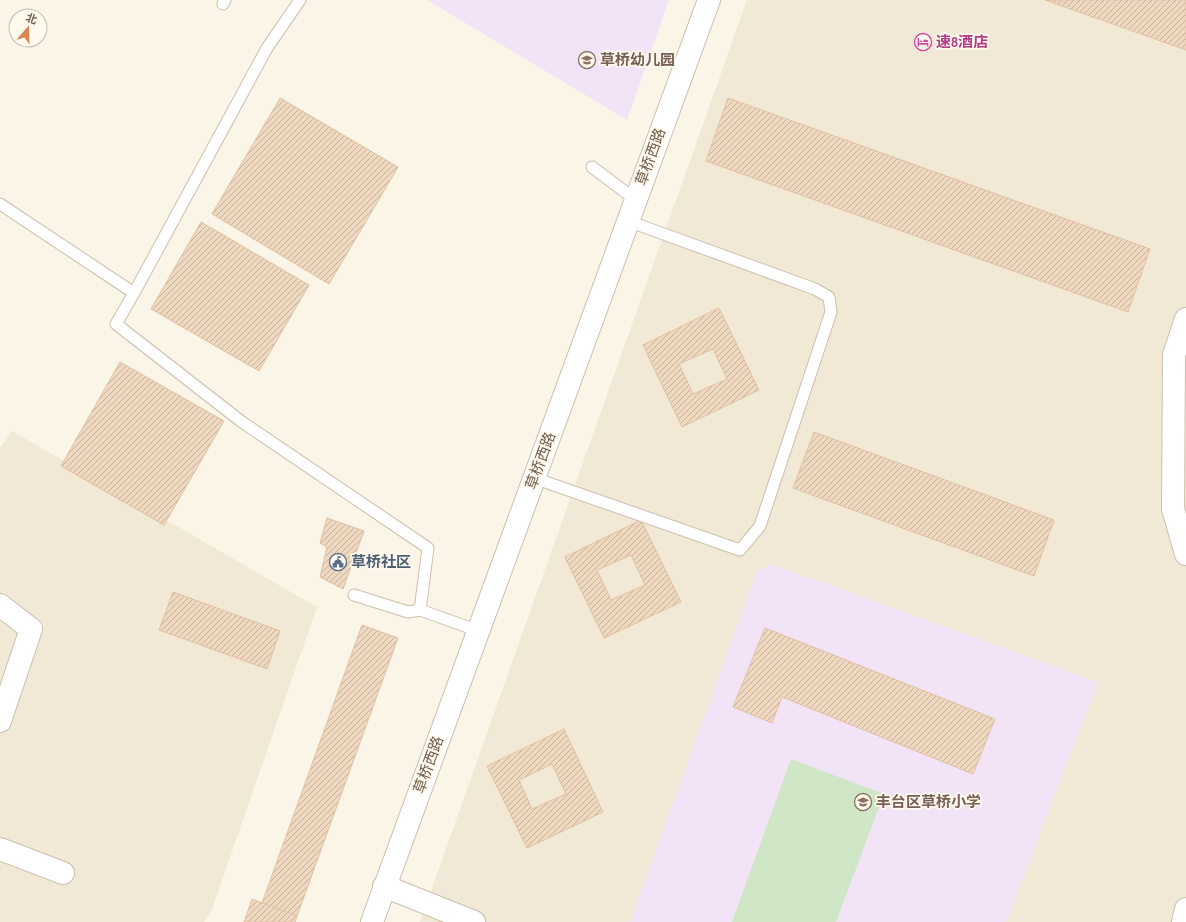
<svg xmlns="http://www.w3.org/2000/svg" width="1186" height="922" font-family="'Sofia Sans Condensed','Noto Sans SC',sans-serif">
<defs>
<pattern id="building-hatch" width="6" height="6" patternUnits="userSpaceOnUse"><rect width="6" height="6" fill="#eed8c0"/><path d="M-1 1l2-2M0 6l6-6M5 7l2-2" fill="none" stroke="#c5b29e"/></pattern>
</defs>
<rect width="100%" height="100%" fill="#fbf5e7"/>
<g fill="#f2e8d6">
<path d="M747,0h439v922h-766z"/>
<path d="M12,431l305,176 -106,305 -7,10h-204v-474z"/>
</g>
<g fill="#f2e3f7">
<path d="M427,0h242l-42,120z"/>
<path d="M774,565l324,117 -92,240h-376l127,-352z"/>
</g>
<path fill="#cfe7c6" d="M791,759l93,35 -48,128h-104z"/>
<g fill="url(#building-hatch)" stroke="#dfc1a2" fill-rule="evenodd">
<path d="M1045,0h141v50z"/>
<path d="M280,98l118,69 -69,117 -117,-70z"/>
<path d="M728,98l422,151 -22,63 -422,-151z"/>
<path d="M201,222l108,63 -50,86 -108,-62z"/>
<path d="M719,308l40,82 -77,37 -39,-82zM713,349l14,30 -34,15 -14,-30z"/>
<path d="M120,362l104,59 -60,104 -103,-59z"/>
<path d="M814,432l240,88 -20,56 -241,-88z"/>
<path d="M327,518l37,13 -21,58 -23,-12 7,-30 -7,-4z"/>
<path d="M641,520l40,82 -77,36 -39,-81zM631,555l14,30 -34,15 -14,-30z"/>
<path d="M173,592l107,39 -13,38 -108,-39z"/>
<path d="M362,625l36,13 -101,278 -35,-13z"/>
<path d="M765,628l230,91 -22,55 -191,-77 -10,26 -39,-16z"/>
<path d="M564,729l39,83 -76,36 -40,-82zM552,764l14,30 -34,15 -13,-29z"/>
<path d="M252,899l45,17 -2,6h-51z"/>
</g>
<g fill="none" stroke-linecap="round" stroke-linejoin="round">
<g stroke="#ccbeae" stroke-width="13">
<g id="service">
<path d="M223,4l2,-4"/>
<path d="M592,167l44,33"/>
<path d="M0,204l134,89 133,-245 33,-48"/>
<path d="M134,293l-18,31 126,98 186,126 -8,62 59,21"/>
<path d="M534,478l206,72 20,-24 71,-214 -2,-15 -14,-8 -187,-68"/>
<path d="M354,595l54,17 12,-2"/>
</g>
</g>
<g stroke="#ccbeae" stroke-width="24">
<g id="minor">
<path d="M1186,319l-12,36 -1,154 13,45"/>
<path d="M0,605l31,24 -31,92"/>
<path d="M0,849l63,24"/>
<path d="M384,886l90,36"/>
<path d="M1183,922l3,-13"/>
</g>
</g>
<g stroke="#ccbeae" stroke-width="24">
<path id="tertiary" d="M372,922l337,-922"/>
</g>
<use href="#service" stroke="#fff" stroke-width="11"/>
<use href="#minor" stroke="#fff" stroke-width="22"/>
<use href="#tertiary" stroke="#fff" stroke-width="22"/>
</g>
<defs>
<g id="hotel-ring" transform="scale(0.9)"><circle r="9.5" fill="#fef9ed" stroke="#d1479c" stroke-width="1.5"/><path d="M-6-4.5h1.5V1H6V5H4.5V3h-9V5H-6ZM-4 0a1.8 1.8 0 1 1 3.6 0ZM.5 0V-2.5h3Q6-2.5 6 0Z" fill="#d1479c"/></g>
<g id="school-ring" transform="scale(0.9)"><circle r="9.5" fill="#fef9ed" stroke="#8d6e63" stroke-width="1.5"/><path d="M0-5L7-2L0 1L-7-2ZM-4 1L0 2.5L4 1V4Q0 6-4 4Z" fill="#8d6e63"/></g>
<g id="civic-ring" transform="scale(0.9)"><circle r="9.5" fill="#fef9ed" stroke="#5c6f8a" stroke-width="1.5"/><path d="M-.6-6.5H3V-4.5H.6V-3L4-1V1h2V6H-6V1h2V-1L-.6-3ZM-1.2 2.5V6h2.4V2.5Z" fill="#5c6f8a"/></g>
</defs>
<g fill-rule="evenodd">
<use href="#hotel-ring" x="923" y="42"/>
<use href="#school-ring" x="587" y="60"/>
<use href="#civic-ring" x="338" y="562"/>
<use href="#school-ring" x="863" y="802"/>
</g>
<g text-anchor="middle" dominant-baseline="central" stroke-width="3.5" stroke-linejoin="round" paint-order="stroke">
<g font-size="15" font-weight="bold" fill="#b23c85" stroke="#fef9ed" text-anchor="start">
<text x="936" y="42">速8酒店</text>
</g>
<g font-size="15" font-weight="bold" fill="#785e54" stroke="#fef9ed" text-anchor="start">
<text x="600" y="60">草桥幼儿园</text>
<text x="876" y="802">丰台区草桥小学</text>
</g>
<g font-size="15" fill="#725f4d" stroke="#fef9ed">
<text transform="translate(651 157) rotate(-70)">草桥西路</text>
<text transform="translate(541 461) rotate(-70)">草桥西路</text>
<text transform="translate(429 765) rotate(-70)">草桥西路</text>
</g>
<g font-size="15" font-weight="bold" fill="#4e5e75" stroke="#fef9ed" text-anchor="start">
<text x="351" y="562">草桥社区</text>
</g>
</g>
<g transform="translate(28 28) rotate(20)"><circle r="19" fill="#fef9ed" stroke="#c6bbad"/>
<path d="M0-3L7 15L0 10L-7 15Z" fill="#da8456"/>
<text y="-6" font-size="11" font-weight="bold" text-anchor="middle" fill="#725f4d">北</text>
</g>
</svg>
